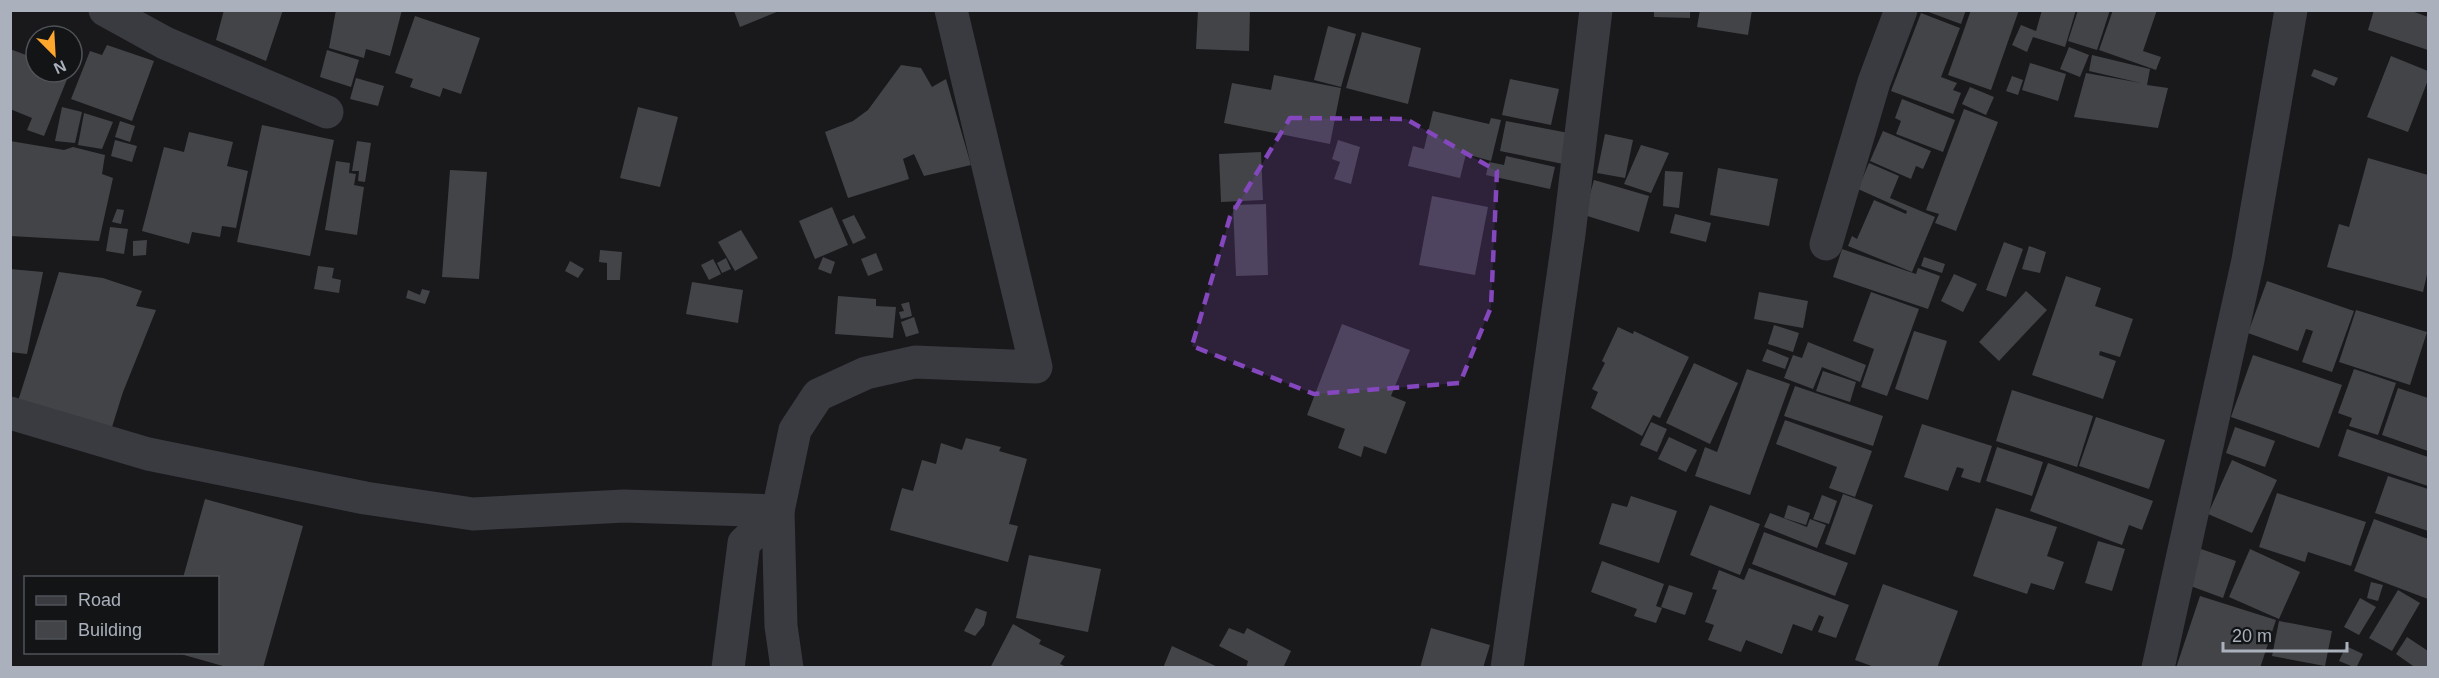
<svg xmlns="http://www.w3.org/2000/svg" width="2439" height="678" font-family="Arial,sans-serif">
<rect width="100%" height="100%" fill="#19191b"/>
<g fill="#424448">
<path d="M224,10h59l-17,51 -50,-21z"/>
<path d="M336,10h66l-12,46 -24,-7 -2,9 -35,-10z"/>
<path d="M1198,10h52l-1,41 -53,-2z"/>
<path d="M1654,10h36v8l-36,-1z"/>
<path d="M1700,10h52l-4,25 -51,-8z"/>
<path d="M1923,10h43l-5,14z"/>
<path d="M1971,10h48l-28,80 -43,-15z"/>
<path d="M2042,10h34l-11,37 -32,-10 -6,15 -15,-7 9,-20 15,6z"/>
<path d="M2078,10h32l-13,40 -29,-9z"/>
<path d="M2113,10h44l-14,41 18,6 -5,13 -57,-20z"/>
<path d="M2374,10h35l19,7v33l-60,-20z"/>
<path d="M734,11h45l-39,16z"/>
<path d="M1921,13l39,15 -19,49 16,6 -4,7 8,3 -8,21 -62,-23z"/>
<path d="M415,16l65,22 -19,56 -18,-6 -3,9 -30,-10 3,-8 -18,-6z"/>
<path d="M1328,26l28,8 -15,53 -27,-7z"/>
<path d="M1362,32l59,16 -13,56 -62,-16z"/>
<path d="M31,44l5,3v25h34l-26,64 -17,-6 5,-12 -22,-9v-60l16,6z"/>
<path d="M107,45l47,16 -22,60 -61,-22 19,-48 12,4z"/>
<path d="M2069,47l20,8 -9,22 -20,-8z"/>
<path d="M327,50l32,10 -8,27 -31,-10z"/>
<path d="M2092,55l58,14 -3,16 21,3 -10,40 -84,-11 12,-44 55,10 -52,-12z"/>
<path d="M2391,56l37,15v9l-20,52 -41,-15z"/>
<path d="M2030,63l36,11 -8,27 -36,-11z"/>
<path d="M901,65l20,3 11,19 14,-8 25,86 -47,11 -10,-22 -11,5 6,20 -61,19 -23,-66 28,-11 15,-11z"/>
<path d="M2314,69l24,9 -4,8 -23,-10z"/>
<path d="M1274,75l67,13 -11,56 -106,-21 8,-40 39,7z"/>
<path d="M2012,76l11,4 -5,15 -12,-4z"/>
<path d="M356,78l28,8 -6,20 -28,-7z"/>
<path d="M1510,79l49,10 -8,36 -49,-10z"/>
<path d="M1970,87l24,10 -8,18 -24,-11z"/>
<path d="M1902,99l53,21 -12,32 -47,-18 5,-13 -6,-3z"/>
<path d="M62,107l20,5 -7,31 -20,-2z"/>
<path d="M638,107l40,10 -18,70 -40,-9z"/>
<path d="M1964,109l34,13 -42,109 -21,-8 4,-9 -13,-4z"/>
<path d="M1433,111l56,13 2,-6 10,2 -10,41 -25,-7 -6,24 -52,-12 5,-20 11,3z"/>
<path d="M84,113l29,9 -11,27 -24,-4z"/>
<path d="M120,121l15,5 -5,16 -15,-5z"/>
<path d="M1506,121l68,13 -6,31 -68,-14z"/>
<path d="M262,125l72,15 -24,116 -73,-14z"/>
<path d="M1883,131l48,20 -8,18 -7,-3 -5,13 -41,-18z"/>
<path d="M189,132l44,10 -6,24 21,5 -12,57 -14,-2 -2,11 -28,-5 -3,12 -47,-13 22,-84 20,5z"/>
<path d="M1605,134l28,6 -8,38 -28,-5z"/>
<path d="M115,140l22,6 -5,16 -21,-6z"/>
<path d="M1338,140l22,7 -9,37 -17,-5 6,-17 -8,-3z"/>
<path d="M10,141l54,9 9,-3 32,8 -3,19 11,4 -14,63 -89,-5z"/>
<path d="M357,141l14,2 -6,39 -7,-1 1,-10h-7z"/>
<path d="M1641,145l28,8 -18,40 -27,-9z"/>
<path d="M1261,152l2,48 -42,2 -2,-48z"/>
<path d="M1506,156l49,11 -5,22 -64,-14 3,-13 15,3z"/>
<path d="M2368,158l60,17v95l-5,22 -96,-25 12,-43 10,3z"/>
<path d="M336,161l14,2 -1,10 7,1 -2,11 10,2 -7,48 -32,-5z"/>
<path d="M1869,163l30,13 -9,22 45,19 -23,55 -64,-26 4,-10 5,3 17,-39 32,14 1,-3 -49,-22z"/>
<path d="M1718,168l60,11 -9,47 -59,-11z"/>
<path d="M450,170l37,2 -8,107 -37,-2z"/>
<path d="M1665,171l18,1 -4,36 -16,-2z"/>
<path d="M1594,180l55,16 -10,36 -55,-17z"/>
<path d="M1432,196l56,11 -13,68 -56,-10z"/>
<path d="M1266,204l2,71 -32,1 -3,-71z"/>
<path d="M832,207l16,38 -33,14 -16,-38z"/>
<path d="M117,209l7,1 -3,14 -9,-2z"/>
<path d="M1675,214l36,9 -5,19 -36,-9z"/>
<path d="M854,215l12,23 -13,6 -11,-24z"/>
<path d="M110,227l18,2 -4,25 -18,-3z"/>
<path d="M741,230l17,28 -23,13 -17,-29z"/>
<path d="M147,240l-1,15 -13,1v-15z"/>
<path d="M2004,242l19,7 -17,48 -20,-7z"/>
<path d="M2029,246l17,6 -6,21 -18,-4z"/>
<path d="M1842,249l74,25 2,-6 22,8 -12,33 -95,-32z"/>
<path d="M600,250l22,2 -2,28h-13v-17l-8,-1z"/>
<path d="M876,253l7,17 -15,6 -7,-17z"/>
<path d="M823,257l12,5 -4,12 -13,-5z"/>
<path d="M1924,257l21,7 -3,9 -21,-7z"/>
<path d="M726,258l5,11 -9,4 -5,-10z"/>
<path d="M713,259l8,15 -12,6 -8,-15z"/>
<path d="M570,261l14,8 -6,9 -13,-7z"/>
<path d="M318,266l16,2 -2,10 9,2 -2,13 -25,-4z"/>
<path d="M10,269l33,3 -16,82 -17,-2z"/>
<path d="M59,272l44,6 39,13 -6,15 20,4 -33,82 -11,35 -94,-26z"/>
<path d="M1954,274l23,10 -14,28 -22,-11z"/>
<path d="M2066,276l35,12 -6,18 38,13 -13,38 -20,-6 -1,4 17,6 -13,38 -71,-24z"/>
<path d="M2267,281l87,30 -22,61 -30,-10 11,-31 -7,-2 -8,22 -50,-18z"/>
<path d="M692,282l51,8 -5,33 -52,-9z"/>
<path d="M422,289l8,2 -5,13 -19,-6 2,-8 12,5z"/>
<path d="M2026,291l21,19 -48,51 -20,-19z"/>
<path d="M1759,292l49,9 -5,27 -49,-9z"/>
<path d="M1871,292l48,17 -32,87 -26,-9 13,-38 -21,-8z"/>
<path d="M838,296l38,3v7l20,1 -3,31 -58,-4z"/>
<path d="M909,302l3,14 -11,3 -2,-7 5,-1 -3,-7z"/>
<path d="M2356,310l71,22 -17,53 -71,-23z"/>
<path d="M914,317l5,16 -13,4 -5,-15z"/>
<path d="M1342,324l68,26 -19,46 15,6 -20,52 -22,-8 -3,11 -23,-9 7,-19 -38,-14z"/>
<path d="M1774,325l25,8 -6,19 -25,-8z"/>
<path d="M1618,327l15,7 1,-3 55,26 -29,61 -7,-3 -11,21 -51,-28 7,-16 -6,-3 13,-26 -3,-2z"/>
<path d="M1914,331l33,10 -19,59 -33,-11z"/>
<path d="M1808,342l58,23 -6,17 -38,-15 -9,22 -29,-11 9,-23 9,3z"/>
<path d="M1767,349l22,9 -4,11 -23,-8z"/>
<path d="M2253,355l89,30 -23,63 -88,-31z"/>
<path d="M1694,363l44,20 -28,61 -44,-21z"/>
<path d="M1747,369l43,15 -40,111 -55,-19 10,-29 12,5z"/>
<path d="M2354,369l42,14 -18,52 -29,-9 3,-8 -14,-5z"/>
<path d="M1823,371l33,11 -6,20 -34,-11z"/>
<path d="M1795,386l88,30 -10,30 -89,-30z"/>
<path d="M2398,388l30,10v53l-46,-16z"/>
<path d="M2012,390l81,26 -16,51 -81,-26z"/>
<path d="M2096,417l69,23 -16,49 -70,-23z"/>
<path d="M1785,420l87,31 -17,46 -26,-9 8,-21 -61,-23z"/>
<path d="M1651,422l16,7 -10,23 -17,-7z"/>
<path d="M1922,424l70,22 -12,37 -19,-6 3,-8 -7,-2 -9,24 -44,-14z"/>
<path d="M2235,427l40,14 -10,26 -39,-14z"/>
<path d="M2347,429l81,28v29l-90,-30z"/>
<path d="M1669,437l28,13 -11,22 -28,-13z"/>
<path d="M966,438l35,9 -2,4 28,8 -18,65 9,2 -10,36 -118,-32 12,-42 11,3 9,-31 14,4 5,-21 21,7z"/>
<path d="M1997,447l46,15 -11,34 -46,-15z"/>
<path d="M2232,460l45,20 -25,53 -44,-19z"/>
<path d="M2048,463l105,38 -11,29 -13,-5 -7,20 -92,-34z"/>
<path d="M2388,476l40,13v42l-53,-18z"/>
<path d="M2277,493l89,29 -15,44 -43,-14 -3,10 -46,-15z"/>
<path d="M1843,494l30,11 -18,50 -30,-11z"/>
<path d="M1822,495l15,6 -8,23 -16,-5z"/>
<path d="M1631,496l46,15 -18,52 -60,-19 13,-41 15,4z"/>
<path d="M205,499l98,27 -40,142h-33l-53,-15 41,-1v-74h-35z"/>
<path d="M1710,505l50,19 -20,51 -50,-20z"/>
<path d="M1788,505l22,8 -4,12 -22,-7z"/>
<path d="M1996,508l61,19 -10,29 17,6 -10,28 -23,-7 -4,11 -54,-18z"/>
<path d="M1770,513l37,14 3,-8 16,6 -9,23 -53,-21z"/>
<path d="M2374,519l54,20v60l-74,-28z"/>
<path d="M1764,532l84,31 -13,33 -83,-32z"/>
<path d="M2098,541l27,8 -13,42 -27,-8z"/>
<path d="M2198,548l38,13 -13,37 -38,-14z"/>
<path d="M2250,549l50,23 -21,47 -50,-22z"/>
<path d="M1029,555l72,14 -13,63 -72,-14z"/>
<path d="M1602,561l62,23 -8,22 6,2 -6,15 -22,-7 3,-7 -46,-17z"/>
<path d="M1749,568l100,37 -13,33 -18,-6 6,-15 -5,-2 -7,16 -19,-7 -11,30 -36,-14 -5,12 -33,-12 6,-15 -9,-3 12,-32 -5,-1 7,-19 25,10z"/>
<path d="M2371,582l12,3 -5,16 -11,-3z"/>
<path d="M1883,584l75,27 -21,57h-60l-22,-8z"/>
<path d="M1669,585l24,8 -8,22 -24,-8z"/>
<path d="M2398,590l22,13 -28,48 -23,-13z"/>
<path d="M2200,596l76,24 -16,48h-84z"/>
<path d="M2360,598l16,9 -17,28 -15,-8z"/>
<path d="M976,608l11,4 -3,13 -9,11 -11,-5z"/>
<path d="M2279,621l53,10 -7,35 -53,-10z"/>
<path d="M1013,624l28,16 -2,4 26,12 -5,8 8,4h-78z"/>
<path d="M1229,628l15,6 3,-6 44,23 -8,17h-37l2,-7 -29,-15z"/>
<path d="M1431,628l59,17 -7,23h-63z"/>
<path d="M2407,637l21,14v17h-12l-20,-14z"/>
<path d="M1172,646l48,22h-57z"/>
<path d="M2346,646l17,8 -7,14 -17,-7z"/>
</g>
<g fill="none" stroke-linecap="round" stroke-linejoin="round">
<g stroke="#393b40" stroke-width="33">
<path d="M105,10l60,33 162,69"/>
<path d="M1826,244l48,-162 27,-72"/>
<path d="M10,413l138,41 217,44 108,16 151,-8 154,5"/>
<path d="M728,668l16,-125 34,-32"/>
<path d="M787,668l-6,-42 -3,-115 17,-81 23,-35 48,-22 49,-11 121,5 -85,-357"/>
<path d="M1507,668l62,-434 27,-224"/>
<path d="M2158,668l90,-408 43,-250"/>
</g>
</g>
<path fill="#8447be" fill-opacity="0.2" stroke="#8447be" stroke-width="4.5" stroke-dasharray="12 8" stroke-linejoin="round" d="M1290,118l116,1 91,52 -6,136 -31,76 -146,11 -122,-48 38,-129z"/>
<rect width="2439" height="678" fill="none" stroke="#aab1bc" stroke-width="24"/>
<rect x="24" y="576" width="195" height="78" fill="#131416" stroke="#4f5358" stroke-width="1.5"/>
<rect x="36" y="596" width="30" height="9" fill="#393b40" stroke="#4f5358" stroke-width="1.5"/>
<text x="78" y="606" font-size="18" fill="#aab1bc">Road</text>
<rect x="36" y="621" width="30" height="18" fill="#424448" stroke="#4f5358" stroke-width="1.5"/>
<text x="78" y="636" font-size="18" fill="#aab1bc">Building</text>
<g transform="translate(54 54) rotate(156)"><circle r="28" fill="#131416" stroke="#4f5358" stroke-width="1.5"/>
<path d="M0-4.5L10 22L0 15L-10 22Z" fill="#ffa62d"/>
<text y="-9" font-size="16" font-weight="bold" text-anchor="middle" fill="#aab1bc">N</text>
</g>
<path d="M2223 642v9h124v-9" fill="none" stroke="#aab1bc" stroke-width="3"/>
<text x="2232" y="642" font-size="18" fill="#aab1bc" stroke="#131416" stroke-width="4.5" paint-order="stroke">20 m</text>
</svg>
